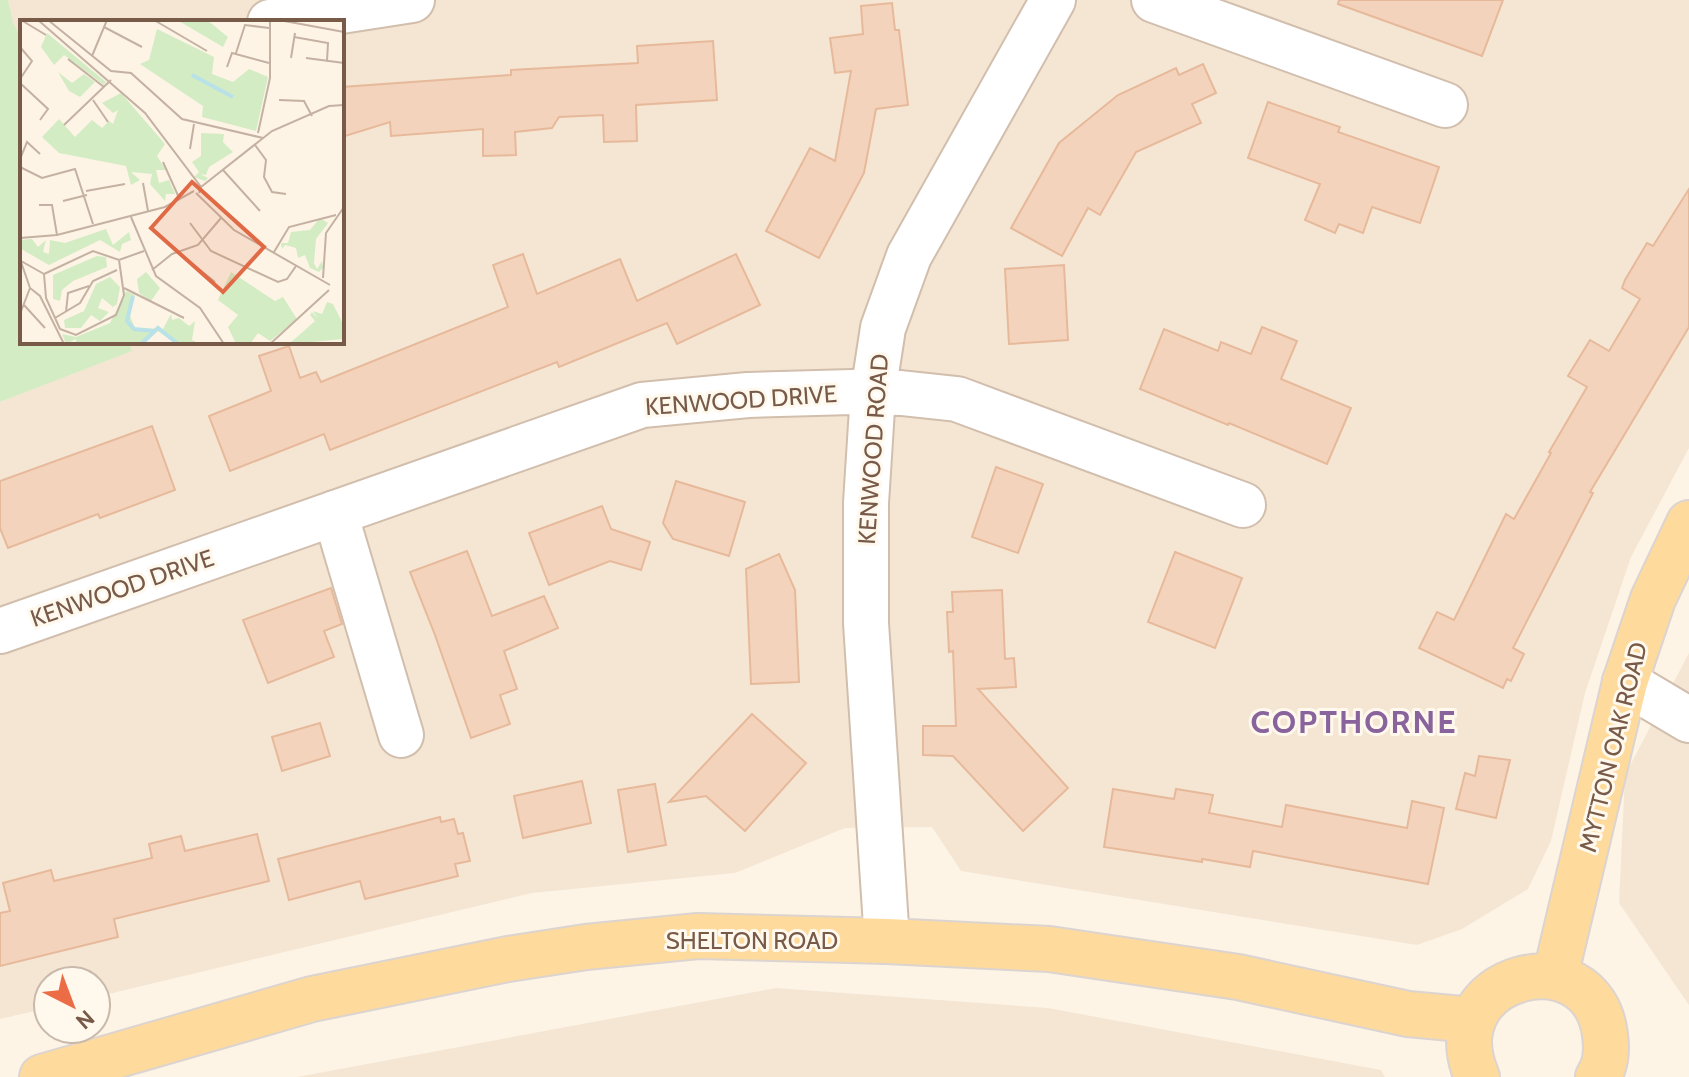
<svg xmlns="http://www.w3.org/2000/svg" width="1689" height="1077" font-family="Cabin,sans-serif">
<rect width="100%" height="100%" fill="#fdf4e6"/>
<g fill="#f5e6d4">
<path d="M8,0h1681v448l-58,109 -46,136 -34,148 -23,48 -66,40 -45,16 -456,-74 -29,-44 -87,1 -110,45 -203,20 -436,104v-16h-48v27l-48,11v-617l131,-51 -2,-9h213v-320h-320v19l-9,-19z"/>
<path d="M1689,653v352l-70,-102 6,-128z"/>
<path d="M776,988l272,20 333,62 4,7h-1088z"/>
</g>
<path fill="#d3ecc3" d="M0,0h8l5,22 9,19v301h107l3,9 -132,51z"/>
<g fill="#f4d3bc" stroke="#e7b99b" stroke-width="2">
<path d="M1339,0h164l-21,56 -144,-52z"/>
<path d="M892,3l3,27h4l9,75 -32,4 -12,64 -45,85 -53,-27 44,-83 25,13 16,-90 -16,2 -5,-35 33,-4 -2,-28z"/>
<path d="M713,41l4,59 -81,5 1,36 -33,1 -1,-27 -44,2 -7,11 -37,4 1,23 -33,1v-27l-92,7 -1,-14 -48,15v-50l169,-12v-5l127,-7 -1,-17z"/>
<path d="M1203,64l13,29 -24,11 9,19 -65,29 -36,63 -12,-7 -26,48 -51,-28 48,-85 59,-48 58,-27 3,7z"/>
<path d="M1268,102l72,25 -2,5 101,35 -19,56 -48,-16 -9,26 -24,-9 -4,9 -30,-13 15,-36 -72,-26z"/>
<path d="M1689,189v138l-99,165 3,1 -80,155 11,6 -13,27 -4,-2 -4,9 -84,-40 18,-36 17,8 52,-106 8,5 37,-66 -2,-1 38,-65 -19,-11 22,-36 19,11 31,-52 -18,-11 3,-8 22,-37 6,3z"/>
<path d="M523,254l14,40 83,-35 17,42 99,-47 24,51 -83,39 -10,-21 -108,44 -2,-5 -227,88 -6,-16 -94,37 -21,-55 62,-25 -12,-35 30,-10 11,32 16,-6 5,10 187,-75 -15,-42z"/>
<path d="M1064,265l4,75 -59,4 -4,-75z"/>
<path d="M1262,327l35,14 -16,38 70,29 -24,56 -98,-41 -1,2 -88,-36 24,-60 54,22 3,-9 30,12z"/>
<path d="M152,426l23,64 -75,28 -2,-4 -90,34 -8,-20v-47z"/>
<path d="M996,467l47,17 -25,69 -46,-16z"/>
<path d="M676,481l69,21 -16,54 -56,-17 -10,-16z"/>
<path d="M602,506l9,23 39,13 -9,28 -31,-9 -61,24 -20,-52z"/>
<path d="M467,551l25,65 52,-20 14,32 -54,23 13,38 -17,6 10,29 -39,14 -36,-103 -25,-63z"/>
<path d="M1175,552l67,26 -27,70 -67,-26z"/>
<path d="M779,554l16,36 4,92 -48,2 -5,-115z"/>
<path d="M331,588l11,36 -18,7 10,26 -66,26 -25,-63z"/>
<path d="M1002,590l3,69 9,-1 2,29 -38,2 90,99 -45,43 -70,-75 -30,-1v-29h33l-3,-75 -4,1 -2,-40h6l-1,-20z"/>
<path d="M752,714l54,49 -61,68 -39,-35 -37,6z"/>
<path d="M320,723l10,33 -48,15 -10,-34z"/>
<path d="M1479,756l31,4 -14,58 -40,-9 9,-36 10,3z"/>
<path d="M582,781l9,42 -68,15 -9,-42z"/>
<path d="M655,784l11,61 -38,7 -10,-62z"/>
<path d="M1113,789l61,10 2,-10 37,6 -4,18 73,14 4,-22 121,23 5,-27 32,7 -16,76 -175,-33 -3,16 -48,-8v3l-98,-15z"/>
<path d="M440,817l1,5 13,-3 4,15 5,-1 7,28 -15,3 3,12 -93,23 -5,-18 -71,19 -11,-41z"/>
<path d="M257,834l12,47 -155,38 4,18 -118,29v-53l10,-2 -7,-28 48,-13 3,11 98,-23 -3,-14 32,-8 4,15z"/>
</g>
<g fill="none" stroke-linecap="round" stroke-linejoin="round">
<g stroke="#d2bead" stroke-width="48">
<g id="minor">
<path d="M1154,0l291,105"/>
<path d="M270,22l142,-22"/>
<path d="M335,513l66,222"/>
<path d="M0,631l642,-226 106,-10 104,-3 49,1 56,6 286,106"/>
<path d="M1625,682l64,38"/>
<path d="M887,941l-21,-318v-120l7,-110 10,-65 26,-72 144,-256"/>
</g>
</g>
<g stroke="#dcd4d0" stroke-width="48">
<g id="major">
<path d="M1555,977l70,-295 28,-83 36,-76"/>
<path d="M42,1077l270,-78 196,-40 78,-12 112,-11 189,5 162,8 189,28 170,37 65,6"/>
<path d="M1477,1077c-45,-103 116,-143 128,-42 2,14 1,30 -7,42"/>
</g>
</g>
<use href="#minor" stroke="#fff" stroke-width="44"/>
<use href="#major" stroke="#feda9c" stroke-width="44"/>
</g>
<g text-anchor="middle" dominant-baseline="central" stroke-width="6" stroke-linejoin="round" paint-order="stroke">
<g font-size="24" fill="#785a49" stroke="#fff8ed">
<text transform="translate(741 400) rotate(-4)">KENWOOD DRIVE</text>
<text transform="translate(873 449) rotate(-86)">KENWOOD ROAD</text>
<text transform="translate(122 588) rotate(-19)">KENWOOD DRIVE</text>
<text transform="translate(1613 747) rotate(-76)">MYTTON OAK ROAD</text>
<text x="752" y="940">SHELTON ROAD</text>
</g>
<g font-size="32" font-weight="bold" letter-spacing="2" fill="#89649c" stroke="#fff8ed">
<text x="1354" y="721">COPTHORNE</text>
</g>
</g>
<g transform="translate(20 20)">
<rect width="324" height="324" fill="#fdf4e6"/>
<path d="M157,0h30l21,17 -5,10zM137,9l57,28 -2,17 21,8 16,-13 19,8 -12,54 -54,-14 1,-11 -63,-42 9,-4zM27,13l59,49 -2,3 -40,-30 -10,10 -13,-18zM38,52l14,11 12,-9 11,8 -15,15 -11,-6zM101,73l44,51 -8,12 9,14h-10l3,13 10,-3 6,14h-9l-1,7 -15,-17 2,-10 -21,-2 9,8 -9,5 -5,-19 -67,-13 -17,-16 17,-18 16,18 17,-17 10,8 7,-7 4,3 5,-14 -5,3 -11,-10zM181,113l23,1 -1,8 10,10 -24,15 -3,8 -6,-1 8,4 -3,3 -11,-4 5,-5 -7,-10 9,-6zM300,198l8,5 -12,16 -2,24 3,6 5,-8 1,7 -4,4 -9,-4 -5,-13 -7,3 -2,-10 -11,-3 -3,4 -1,-6h7l3,-11 19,-2zM86,209l7,16 16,-13 2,8 -9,4 -2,8 -20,-12 -51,25 -28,-16 -1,-9 12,-1 6,8 8,-7 -3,12 6,2 1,-14 15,3zM77,236l9,1 1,10 -34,14 -11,9 -2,11 -7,-2v-24zM126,252l14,16 -9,13 -12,-8 -2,-14zM211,252l44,29 8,-4 14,22 -27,22 -12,-8 -8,11h-14l-8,-17 10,-12 -20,-15zM90,257l10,10 -3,17 -4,3 -11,-9 -4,10 11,4 -9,9 -9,-6 -10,13h-16l-1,-8 20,-9 12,-27zM106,271l9,4 -7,16 7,17 28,1 8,-15 1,6 7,-2 10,8 6,-5 -3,19 8,4h-23l-19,-13 -15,13h-67v-5l-10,5 -4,-10 14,3 34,-14zM307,282l6,2 11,22v13l-55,5 26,-23 -5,-6 2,-3 6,7 -5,-8 9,3z" fill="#d3ecc3"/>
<path fill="none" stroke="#b9e1e8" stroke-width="4" d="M172,55l41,22M113,276l-6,25 7,8 20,2M121,324l17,-16 20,16"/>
<path fill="none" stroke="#c4b1a2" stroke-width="2" d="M1,0l25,15M18,0l107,93 56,74 -2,6M28,0l63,51 20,2 51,46 81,19M134,0l53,31M259,0l65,12M84,7l38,20M274,17l34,6 -1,18M0,27l12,14 -12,18M216,33l9,-28 24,3M72,36l15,-36M271,38l4,-25M286,38l38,5M48,39l36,28M207,47l5,-14 37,10M0,63l28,26 -8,11M73,80l15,22M259,80l25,1 8,15M44,105l47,-45M238,113l12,-55v-58M235,125l11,15 -2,17 8,15 14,2M170,129l4,-25M0,139l7,-17 13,12M143,142l17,38M0,147l22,11 33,-9 18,55M203,150l37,41M123,163l5,28M181,167l71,-56 57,-25 15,-1M66,171l39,-7M176,173l38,37 96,55M43,181l24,-6M19,185h13l5,30M111,197l25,59 44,32 24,36M170,203l21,28 67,31 9,-3 9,-13M0,218l37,-3 108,-28 29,-16M158,232l37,30M254,232l15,-25 47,-12M0,239l10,29 10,8 24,48M1,241l23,13 2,24 14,31M132,250l20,-16 26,-9 23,-27M24,254l49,-23 26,9 25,-9M303,258l3,-45 18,-26M104,268l60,30M4,285l21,23M46,292l2,-19 21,-7M0,294l10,-26M35,298l25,-15 13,-22 24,-11M40,309l16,6 40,-20 8,-20 -5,-35M250,324l59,-54"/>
<path fill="#e06a46" fill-opacity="0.15" stroke="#e06a46" stroke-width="4" d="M172,162l72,65 -41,45 -72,-64z"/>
<rect width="324" height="324" fill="none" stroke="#785a49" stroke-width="4"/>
</g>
<g transform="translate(72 1005) rotate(138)"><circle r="38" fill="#fff8ed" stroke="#c9b9ab" stroke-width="2"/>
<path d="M0-6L14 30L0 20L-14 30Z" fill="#ec6c46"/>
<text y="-12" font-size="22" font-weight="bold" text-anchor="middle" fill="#785a49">N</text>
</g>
</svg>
